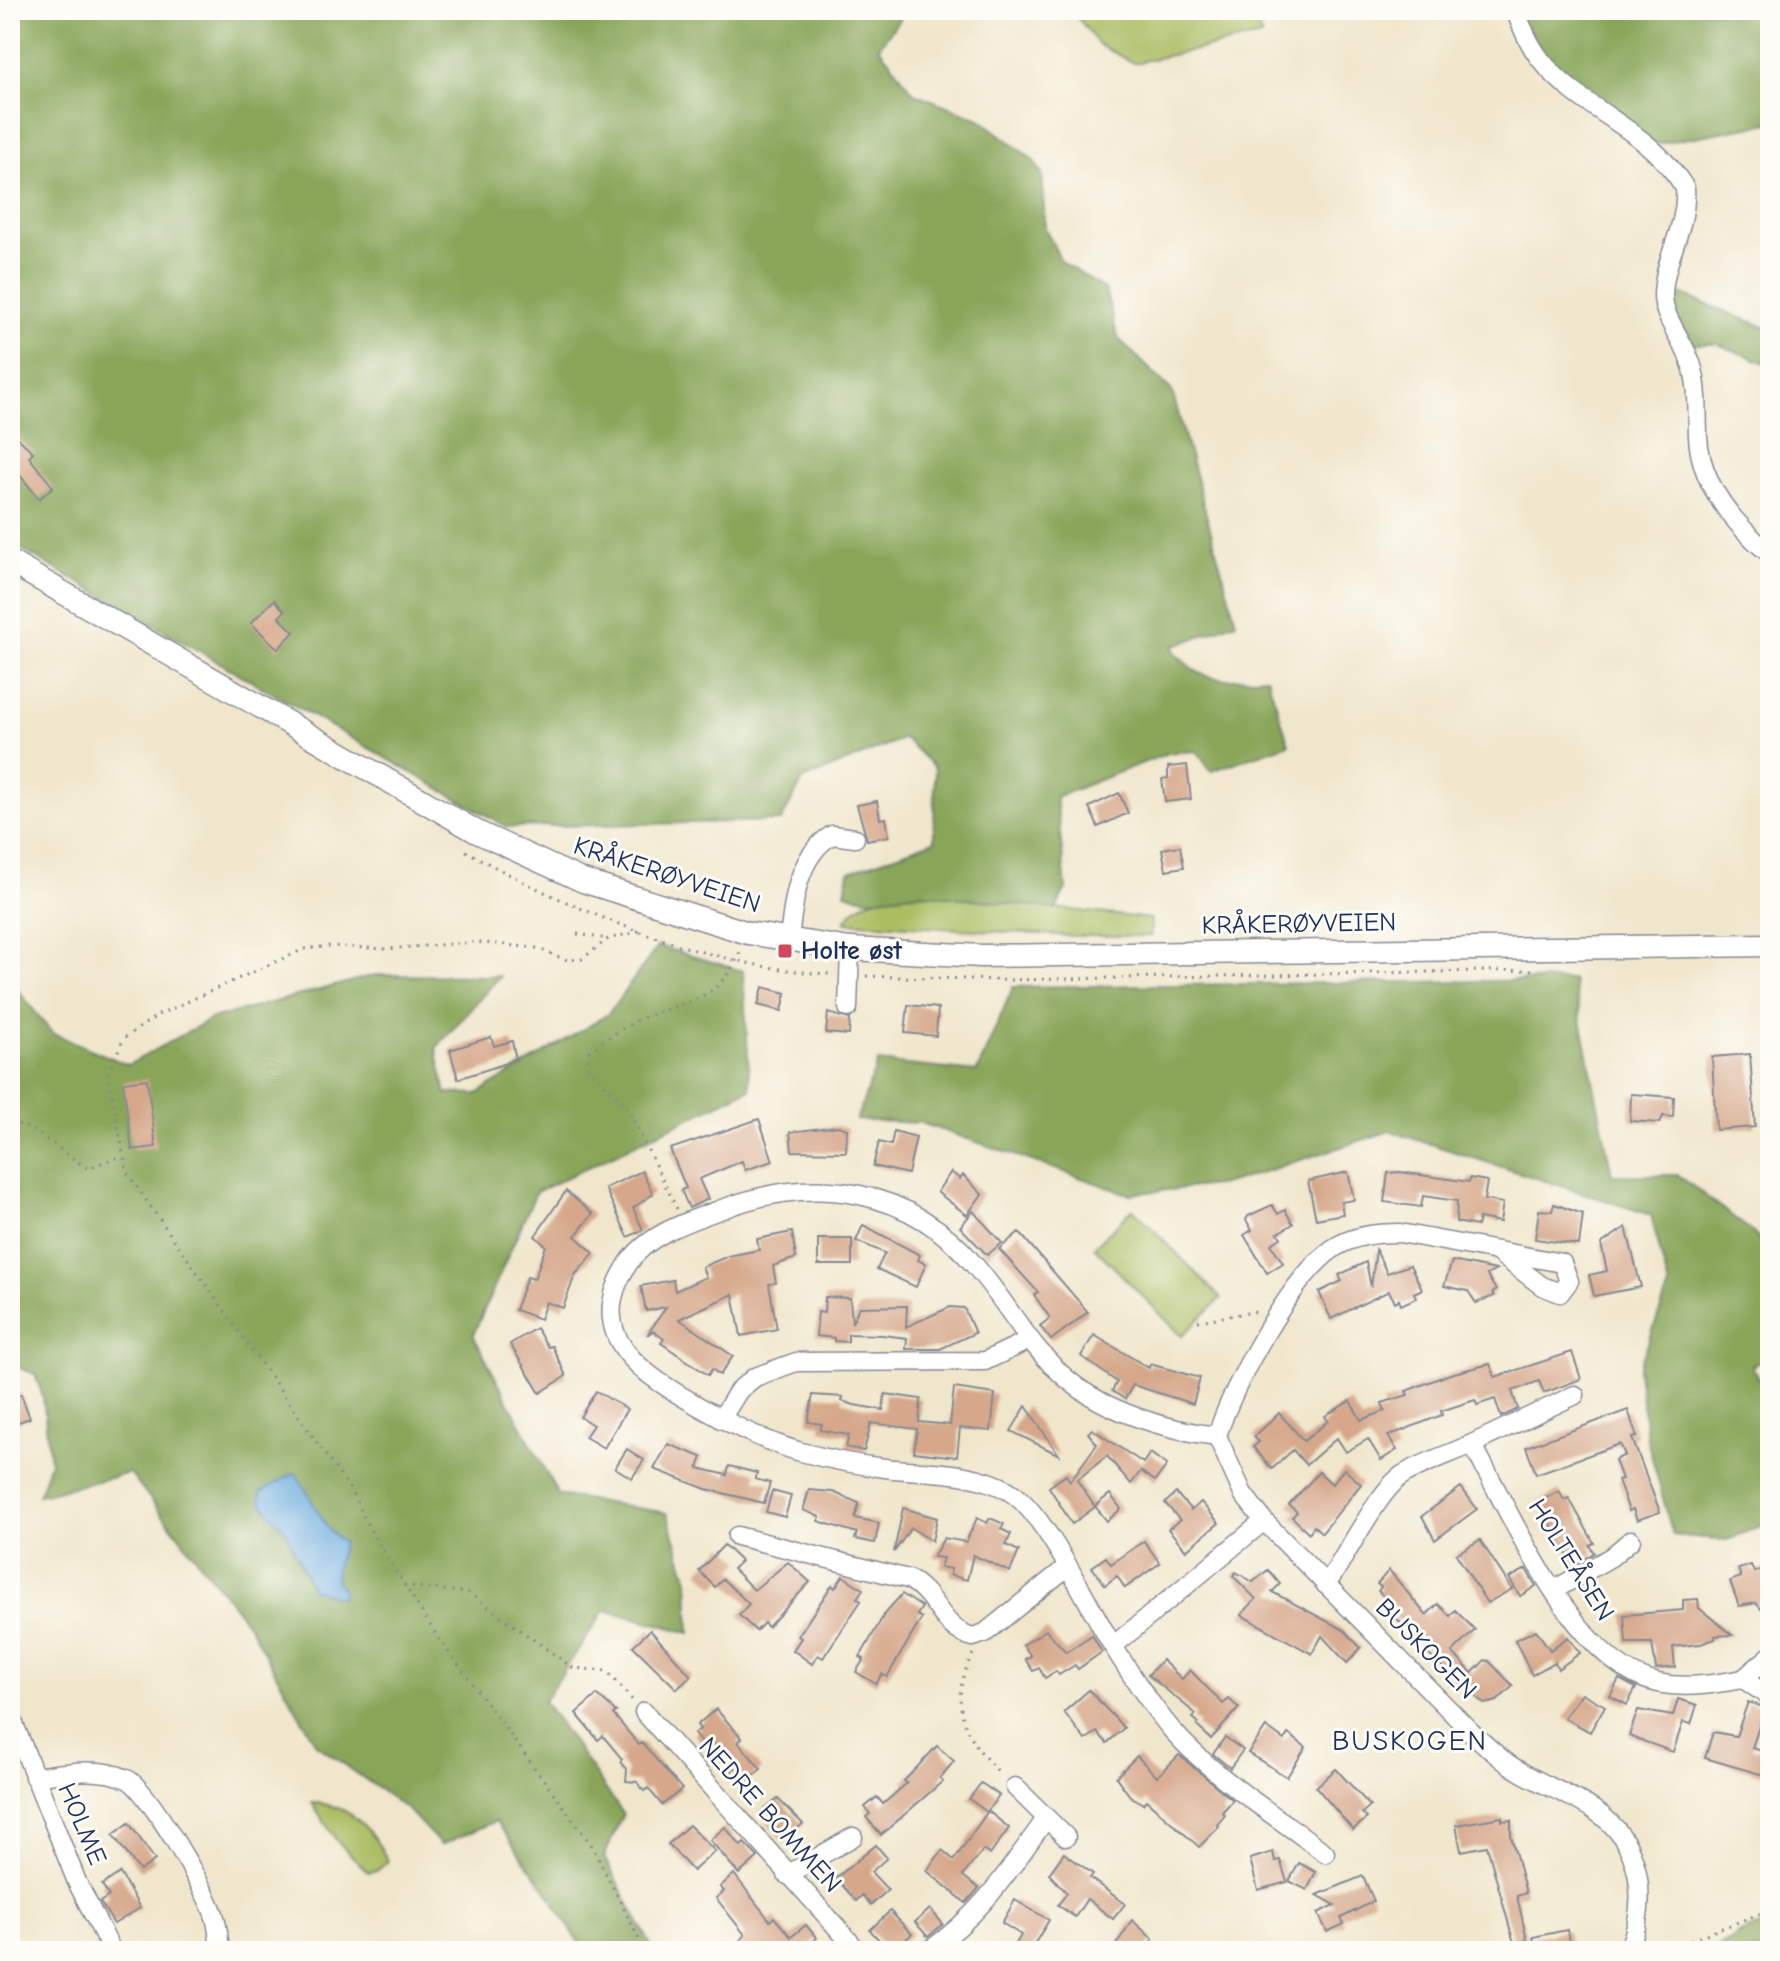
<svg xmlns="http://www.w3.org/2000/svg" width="1780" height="1961" font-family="'Comic Neue',sans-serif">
<rect width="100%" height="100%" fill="#fdfcf7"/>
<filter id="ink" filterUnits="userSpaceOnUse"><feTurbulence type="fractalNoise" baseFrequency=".0125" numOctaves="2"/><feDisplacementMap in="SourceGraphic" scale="16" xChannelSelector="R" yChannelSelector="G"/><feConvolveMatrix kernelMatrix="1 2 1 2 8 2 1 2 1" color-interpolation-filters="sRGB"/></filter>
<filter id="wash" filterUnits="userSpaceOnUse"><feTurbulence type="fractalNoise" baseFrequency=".006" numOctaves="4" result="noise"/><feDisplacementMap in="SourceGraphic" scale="32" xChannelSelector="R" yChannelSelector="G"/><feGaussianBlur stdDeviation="1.8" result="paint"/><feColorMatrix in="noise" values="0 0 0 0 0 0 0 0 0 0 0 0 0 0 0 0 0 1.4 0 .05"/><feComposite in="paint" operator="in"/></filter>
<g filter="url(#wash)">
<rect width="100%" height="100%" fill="#f0e6cb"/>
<g fill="#abbe63" stroke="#637660" stroke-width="2">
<path d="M1072,10h178l12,26 -128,27 -35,-18z"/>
<path d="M920,893l231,26v17h-79l-227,-14c14,-28 48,-26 75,-29z"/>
<path d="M1133,1209l88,89 -39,38 -88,-89z"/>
<path d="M312,1803c38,0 60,27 76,58l-10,9 -10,2 -31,-31z"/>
</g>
<g fill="#88a559" stroke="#526a5c" stroke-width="2">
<path d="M10,10h896l-27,37 35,46 66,26 53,41 9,13 3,55 16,33 44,29 13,48 54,53 64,231 -64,25c28,40 51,32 95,30l22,67 -78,27 -15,-20 -28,2 -112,44 10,91 -10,21 -136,-16 -50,6 -25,-6 4,-21 85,-31 1,-73 -31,-30 -101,42 -22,41 -274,6 -497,-284z"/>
<path d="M1515,10h255v113l-118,22 -89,-62z"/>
<path d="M1670,290l100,39v36l-52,-21h-31l-17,-42z"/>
<path d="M658,946l85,25 7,118 -214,103 -63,143 85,160 109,18 21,67 2,53 -85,-23 -61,91 79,113 -19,43 50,94h-70l-37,-60 -51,-70 -55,24 -33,-35 -92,-66 -67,-118 -119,-153 -91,22 11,-33 -7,-65 -8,-23 -25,-10v-384l42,53 76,32 83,-46 164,-44 125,1 -64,72 10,45 31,1 131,-80z"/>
<path d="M1573,980l39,195h66l72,55 20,20v104l-18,12 18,30v126l-43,18 -54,-5 -26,-96 -9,-69 31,-83 -18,-72 -261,-84 -164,53 -98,10 -207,-71 -65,-3 22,-58 99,10 36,-85z"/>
<path d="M1770,1923v28h-59l35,-21z"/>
</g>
<path fill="#6aaade" stroke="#426c9e" stroke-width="2" d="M295,1473c15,19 30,61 48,69 -3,20 -15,31 0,48l-2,8 -29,-9 -26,-58 -25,-29 -1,-10z"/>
<g id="blocks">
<g fill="#d6a78a">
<path d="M10,431l23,21 -4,5 24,30 -14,12 -29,-36z"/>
<path d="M274,600l11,11 -6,6 15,15 -16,17 -27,-26z"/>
<path d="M1187,765l4,34 -26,3 -3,-23 6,-1v-11z"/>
<path d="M1119,793l9,20 -30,14 -9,-20z"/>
<path d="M877,801l3,18 6,-1 3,18 -22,4 -10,-35z"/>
<path d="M1180,846l4,21 -18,3 -4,-21z"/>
<path d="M763,987l23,6 -4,18 -24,-6z"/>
<path d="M908,1005l30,3 -2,28 -31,-3z"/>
<path d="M828,1013l22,6 -1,16 -23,-2z"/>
<path d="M491,1037l3,9 18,-5 4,19 -58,19 -8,-29z"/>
<path d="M1750,1054l5,73 -39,3 -4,-73z"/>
<path d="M147,1079l9,68 -24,3 -9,-68z"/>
<path d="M1631,1094l43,3 -1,20 -10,-1 -3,7 -30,-2z"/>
<path d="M759,1119l14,42 -28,9 -3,-9 -43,18 9,20 -19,9 -8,-18 5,-2 -16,-39z"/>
<path d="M838,1126l9,3 -1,23 -54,-1 -2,-19z"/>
<path d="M894,1131l22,6 -8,37 -35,-8 6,-24 12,3z"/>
<path d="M642,1171l11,23 -20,14 10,22 -15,7 -23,-49z"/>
<path d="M951,1172l9,7 3,-4 19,19 -15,21 -30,-23z"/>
<path d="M1348,1172l6,28 -13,2 2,12 -27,5 -8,-38z"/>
<path d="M1400,1172l69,10 1,-4 17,3 -3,19 19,3 -3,19 -21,-4 -2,8 -21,-4 1,-21 -34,-5 -2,11 -37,-5 4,-29z"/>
<path d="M566,1191l27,23 -18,22 19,17 -19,22 -12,33 -17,-6 -6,17 -25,-9 12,-33 7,2 12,-33 -11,-10z"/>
<path d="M1554,1204l29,10 -4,31 -44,-6 4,-29 13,1z"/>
<path d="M1272,1205l6,9 7,-4 8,14 -15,9 3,5 -10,6 12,19 -16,10 -23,-38 8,-5 -6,-10 2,-4z"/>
<path d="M973,1211l29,32 -15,12 -27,-28z"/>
<path d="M863,1225l57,30 -2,5 8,4 -10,23 -39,-18 8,-16 -29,-12z"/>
<path d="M1626,1227l15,60 -47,9 -5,-21 18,-4 -6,-27z"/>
<path d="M792,1232l4,26 -23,8 3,17 -7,1 8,45 -36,7 -8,-42 -54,25 54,37 -13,19 -8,-6 -4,6 -47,-32 3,-4 -11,-8 -6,4 19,-28 -20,4 -5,-25 32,-6 2,11 31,-14 -4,-10 26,-11 31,-6 -2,-11z"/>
<path d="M1019,1232l69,80 -37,28 -11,-14 10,-8 -16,-23 4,-3 -39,-43z"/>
<rect x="818" y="1239" width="34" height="26"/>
<path d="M1376,1250l11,23 23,-8 12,24 -8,4 2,5 -15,7 -2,-5 -4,2 -6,-11 -58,28 -12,-27 23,-11 -3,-6 27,-13 5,25z"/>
<path d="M1452,1261l44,9 -9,5 9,15 -4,3 2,3 -18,7 -8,-12 -24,-5z"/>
<path d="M825,1297l25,1 2,25 7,-16 48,-1 -1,21 44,-20 14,1 11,25 -35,16h-34l1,-11 -25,-3 -34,-1v8l-14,-1v-3l-18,-2 2,-24 6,1z"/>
<path d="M536,1328l12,19 4,-1 14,30 -26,17 -30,-49z"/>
<path d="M1094,1335l55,33 1,-4 50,14 -7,26 -60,-19 -8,14 -13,-8 5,-9 -36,-26z"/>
<path d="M1572,1352l9,27 -37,14 -5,-12 -27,10 6,18 -17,8 -6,-18 -18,6 -2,-5 -34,11 1,4 -54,21 9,14 -16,10 -13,-21 -22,13 -9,-14 -31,27 -13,-15 -21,19 -19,-22 6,-5 -5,-5 25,-24 25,28 24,-20 -3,-5 25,-15 11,19 24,-9 -3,-8 26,-8 -2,-4 44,-17 40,-10 5,13z"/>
<path d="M954,1388l41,6 -4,37 -31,-3 -3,29 -43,-5 3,-23 -46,-6 -7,28 -18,-4 3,-12 -29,-5 2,-6 -14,-2 5,-27 30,2 -1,4 12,4 29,5 2,-16 36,5 -2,23 31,3z"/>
<path d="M596,1391l31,18 -23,39 -19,-11 8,-12 -13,-8z"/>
<path d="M21,1394l9,24 -20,7v-27z"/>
<path d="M1026,1406l33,49 -48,-24z"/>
<path d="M1628,1410l9,27 -5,1 28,74 -23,8 -4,-11 -4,2 -11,-31 4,-1 -7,-19 10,-5 -5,-11 -84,30 -10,-27z"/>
<path d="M1092,1429l51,34 7,-10 17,12 -12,16 -14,-10 -10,13 -24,-28 -30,24 18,27 -23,17 -23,-37 17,-12 4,6 27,-37 -9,-11z"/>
<path d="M668,1444l34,13 -4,11 29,7 2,-9 28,7 -2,6 15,4 -6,20 -58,-14 -52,-20z"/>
<path d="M627,1449l17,11 -12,18 -17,-10z"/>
<path d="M1344,1469l17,15 -39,49 -8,-7 -5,7 -17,-16 5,-5 -8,-7 30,-33 13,12z"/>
<path d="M1461,1487l16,22 -42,31 -13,-24z"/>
<path d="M809,1490l24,2 26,11 -4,15 24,5 -4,20 -20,-4 2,-6 -39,-12 2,-4 -17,-7z"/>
<path d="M772,1491l19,5 -6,21 -19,-5z"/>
<path d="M1559,1491l5,9 5,-2 25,45 -5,2 5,8 -21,12 -35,-63z"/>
<path d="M1176,1493l15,17 10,-8 18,21 -33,27 -18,-21 12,-9 -15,-17z"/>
<path d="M1110,1494l11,15 -14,12 -12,-15z"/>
<path d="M903,1508l34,10 -5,23 -21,-13 -17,24z"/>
<path d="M977,1518l10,5 3,-5 14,6 -3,5 10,5 -5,11 13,6 -9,21 -37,-17 -6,25 -17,-5 1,-6 -11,-2 3,-9 -10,-1 11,-19 22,4z"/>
<path d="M1480,1540l32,49 -25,14 -31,-49z"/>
<path d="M1144,1541l16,22 -35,25 -8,-12 -12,9 -13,-18 14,-10 5,7z"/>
<path d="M724,1545l17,16 -8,8 21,21 34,-28 22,20 -42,45 -4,-4 -8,8 -17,-16 10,-11 -26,-25 -8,8 -16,-16z"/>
<path d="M1751,1565l3,7 12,-4 4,12v39l-14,-16 -17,3 -9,-25 11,-4 -3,-8z"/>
<path d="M1526,1569l10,17 -16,10 -11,-18z"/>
<path d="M1268,1570l12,14 -8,8 72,38 17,18 -14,15 -25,-27 -10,18 -71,-39 15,-16 -23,-23 3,-4 17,10z"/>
<path d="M1389,1570l37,45 12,-11 12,12 5,-6 20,20 -23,22 20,21 13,-13 4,1 24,25 -16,15 -13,3 -45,-40 -12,-11 3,-3 -35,-33 6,-5 -23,-21 3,-4 -4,-3z"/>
<path d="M843,1576l20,13 -6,9 4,3 -38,57 -5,-3 -6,9 -19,-14 8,-12 -3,-2 34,-51 3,3z"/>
<path d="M902,1594l20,13 -5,8 5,3 -35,59 -5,-3 -6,10 -20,-12 8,-13 -4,-2 25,-44z"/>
<path d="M1698,1599l1,9 33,27 -17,1v3l-14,5 -28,3 2,20 -19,2 -4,-26h-26l-2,-28 59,-5v-10z"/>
<path d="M650,1630l41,46 -14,13 -44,-43z"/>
<path d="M1046,1630l20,22 26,-17 10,17 -24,17 -3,-4 -16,10 -3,-4 -11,7 -6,-10 -6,3 -8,-12 6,-3 -8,-11z"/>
<path d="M1536,1630l14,20 18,-13 12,16 -22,16 -3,-7 -23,13 -17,-35z"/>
<path d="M1162,1660l20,19 8,-9 33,34 6,-5 10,9 -28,31 -14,-13 2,-3 -6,-5 3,-4 -48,-39z"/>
<path d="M1619,1679l17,9 -9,17 -17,-9z"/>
<path d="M1089,1690l35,38 -17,15 -10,-11 -12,8 -21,-28z"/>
<path d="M1582,1693l23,13 -15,26 -26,-14z"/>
<path d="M597,1695l19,17 -3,2 26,31 3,-2 40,46 -20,16 -14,-17 -4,3 -7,-9 -11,-1 1,-11 -7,-8 2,-3 -19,-23 -5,4 -22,-27z"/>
<path d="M1678,1699l19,6 -6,19 -8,-2 -10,30 -44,-16 9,-26 35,6z"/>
<path d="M1748,1702l17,6 -13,40 18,5v24l-65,-19 8,-26 23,4z"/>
<path d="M716,1709l26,29 -4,4 23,27 -18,16 -12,-14 4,-3 -23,-26 -6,6 -12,-14 6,-5 -3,-4z"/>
<path d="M1266,1727l18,13 4,-6 18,13 -19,30 -39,-24z"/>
<path d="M1225,1737l18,13 -13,18 -17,-14z"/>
<path d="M937,1746l17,15 -14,17 3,3 -62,54 -15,-18 4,-3 -5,-7 12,-10 6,7 24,-21 -3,-2z"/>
<path d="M1179,1755l54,45 -11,12 3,3 -8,10 2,2 -20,20 -53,-47 -3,4 -13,-8 -14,-19 21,-21 20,21z"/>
<path d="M1336,1769l34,37 -8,7 5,5 -14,12 -37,-43z"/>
<path d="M981,1783l18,12 -12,17 -18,-13z"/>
<path d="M778,1799l25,25 -21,17 -22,-28z"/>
<path d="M988,1811l21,17 -19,27 -7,-5 -20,26 16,12 -13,15 -39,-32 15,-21 12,10z"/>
<path d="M1502,1817v4l9,-1v16l15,57 -9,3 10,44 -13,3 -27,-97 -26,5 -5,-26z"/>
<path d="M129,1823l26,37 -15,11 -27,-36z"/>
<path d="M689,1825l26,26 -22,20 -25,-27z"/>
<path d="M725,1827l16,19 3,-3 14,14 -19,17 -29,-34z"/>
<path d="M876,1845l11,13 -16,14 17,18 -17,15 -9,-10 -6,6 -20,-23z"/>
<path d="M1273,1852l2,9 5,-1 7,22 -29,8 -8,-31z"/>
<path d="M1064,1853l29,21 -3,4 35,26 -12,15 -26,-20 -12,18 -17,-12 9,-12 -18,-19z"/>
<path d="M1299,1863l17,9 -9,18 -18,-9z"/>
<path d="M120,1873l20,35 -26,16 -14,-22 9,-6 -7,-11z"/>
<path d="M734,1874l36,47 4,-4 17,20 15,-12 11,13 -15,13h-70l13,-16 -29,-37 8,-7 -4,-4z"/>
<path d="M1363,1876l11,25 -33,17 3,6 -17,8 -9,-19 17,-8 -18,-10z"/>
<path d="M1015,1900l34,20 -19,31h-18l9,-16 -19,-12z"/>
<path d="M930,1909l13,15 -15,13 -13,-15z"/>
<path d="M890,1911l22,23 -16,14 -4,-3 -5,4 -17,-19z"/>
<path d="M1132,1920l21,19 -10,12h-31z"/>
<path d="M1567,1930l4,21h-35l-3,-14z"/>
</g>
</g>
</g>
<g filter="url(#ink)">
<use href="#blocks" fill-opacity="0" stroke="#868a94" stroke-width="2"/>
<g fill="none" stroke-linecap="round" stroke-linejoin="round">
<g stroke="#868a94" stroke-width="21">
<g id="minor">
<path d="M1515,10c7,17 14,35 26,50 42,53 105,65 144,128 3,39 -21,69 -22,107 0,24 21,46 28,68 8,23 6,49 7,73 2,48 37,89 72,118"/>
<path d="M789,940c4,-37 8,-84 43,-105l23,3"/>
<path d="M848,1008l2,-59"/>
<path d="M721,1419l18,-29 16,-13 41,-15 189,-1 44,-21"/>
<path d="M1217,1436c-50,-6 -111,-24 -150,-57 -38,-32 -59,-75 -91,-112 -65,-80 -162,-93 -254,-58 -33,12 -75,25 -94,55 -47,73 16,111 72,143 32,18 65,35 101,45 27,7 56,13 84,16 40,5 88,2 124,23 37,22 80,117 104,155 18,29 37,58 59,84 42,48 102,84 153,123"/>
<path d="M1217,1436l26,58 21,27 207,211c15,13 29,28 47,38 24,15 52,24 76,40 49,32 55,91 34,141"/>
<path d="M1217,1436c15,-50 74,-159 117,-188 20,-13 44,-15 66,-15l162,30 7,18 -9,12 -18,-7 -46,-35"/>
<path d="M1472,1444l103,-49"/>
<path d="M737,1536l171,43c29,14 32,50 65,58l12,-4 82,-66"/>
<path d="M1326,1585c20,-28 53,-96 78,-111 21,-12 46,-20 68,-30 40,71 103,222 186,239 28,6 57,1 85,-4l27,18"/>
<path d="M1554,1590l57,-33 20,-17"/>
<path d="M1113,1646l151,-125"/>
<path d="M1743,1679l27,-23"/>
<path d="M644,1712l214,239"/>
<path d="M10,1714l67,168 35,69"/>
<path d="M34,1777c29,-4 65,-11 93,2 21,10 78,110 87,135 4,12 5,24 6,37"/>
<path d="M1015,1787l51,50"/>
<path d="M787,1875l66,-38"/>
<path d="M929,1951c54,-39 78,-78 116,-131"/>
</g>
</g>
<g stroke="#868a94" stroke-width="25">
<path id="major" d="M10,562l467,270 106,49 165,52 102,16 132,7 788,-11"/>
</g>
<g stroke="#868a94" stroke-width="3" stroke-dasharray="2 6" stroke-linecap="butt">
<path d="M466,851c103,59 246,118 364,123"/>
<path d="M639,931l-31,8 -26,20 -15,1 -31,-12 -61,-6 -88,7 -57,-3 -26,3 -146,66 -34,23 -16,35 19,100 223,316 23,46 64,101 154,208 54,107"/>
<path d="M577,934l31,5"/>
<path d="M866,976l141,4 527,-10"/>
<path d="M10,1123c26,1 54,33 78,45l34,-12"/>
<path d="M10,1167l4,8 -4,4"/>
<path d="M677,1209l-51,-103 -38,-40 1,-14c15,-12 30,-22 47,-31 47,-22 81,-15 104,-69"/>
<path d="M1198,1321l61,-10"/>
<path d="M404,1585l65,8 104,75 34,3 26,30"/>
<path d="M973,1654c-27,48 -8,86 28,120"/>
<path d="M1661,1951l109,-41"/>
</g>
<use href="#minor" stroke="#fff" stroke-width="18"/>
<use href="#major" stroke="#fff" stroke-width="22"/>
</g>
</g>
<rect fill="#d1495b" stroke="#fdfcf7" stroke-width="3" x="777" y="943" width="16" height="16" rx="4"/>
<g text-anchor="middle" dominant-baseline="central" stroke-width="6" stroke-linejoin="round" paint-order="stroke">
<g font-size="26" fill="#1b2f5e" stroke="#fdfcf7">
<text transform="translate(667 875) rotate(18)">KRÅKERØYVEIEN</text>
<text transform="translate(1299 924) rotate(-1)">KRÅKERØYVEIEN</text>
<text transform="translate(1571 1560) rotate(58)">HOLTEÅSEN</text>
<text transform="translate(1426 1649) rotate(45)">BUSKOGEN</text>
<text transform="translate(770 1815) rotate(48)">NEDRE BOMMEN</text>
<text transform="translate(82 1824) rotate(67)">HOLME</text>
</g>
<g font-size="26" font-weight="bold" fill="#1b2f5e" stroke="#fdfcf7" text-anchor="start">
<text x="801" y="951">Holte øst</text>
</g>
<g font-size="28" letter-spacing="2" fill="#1b2f5e" stroke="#fdfcf7">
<text x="1410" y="1741">BUSKOGEN</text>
</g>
</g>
<rect width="1780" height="1961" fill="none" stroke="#fdfcf7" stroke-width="40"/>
</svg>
